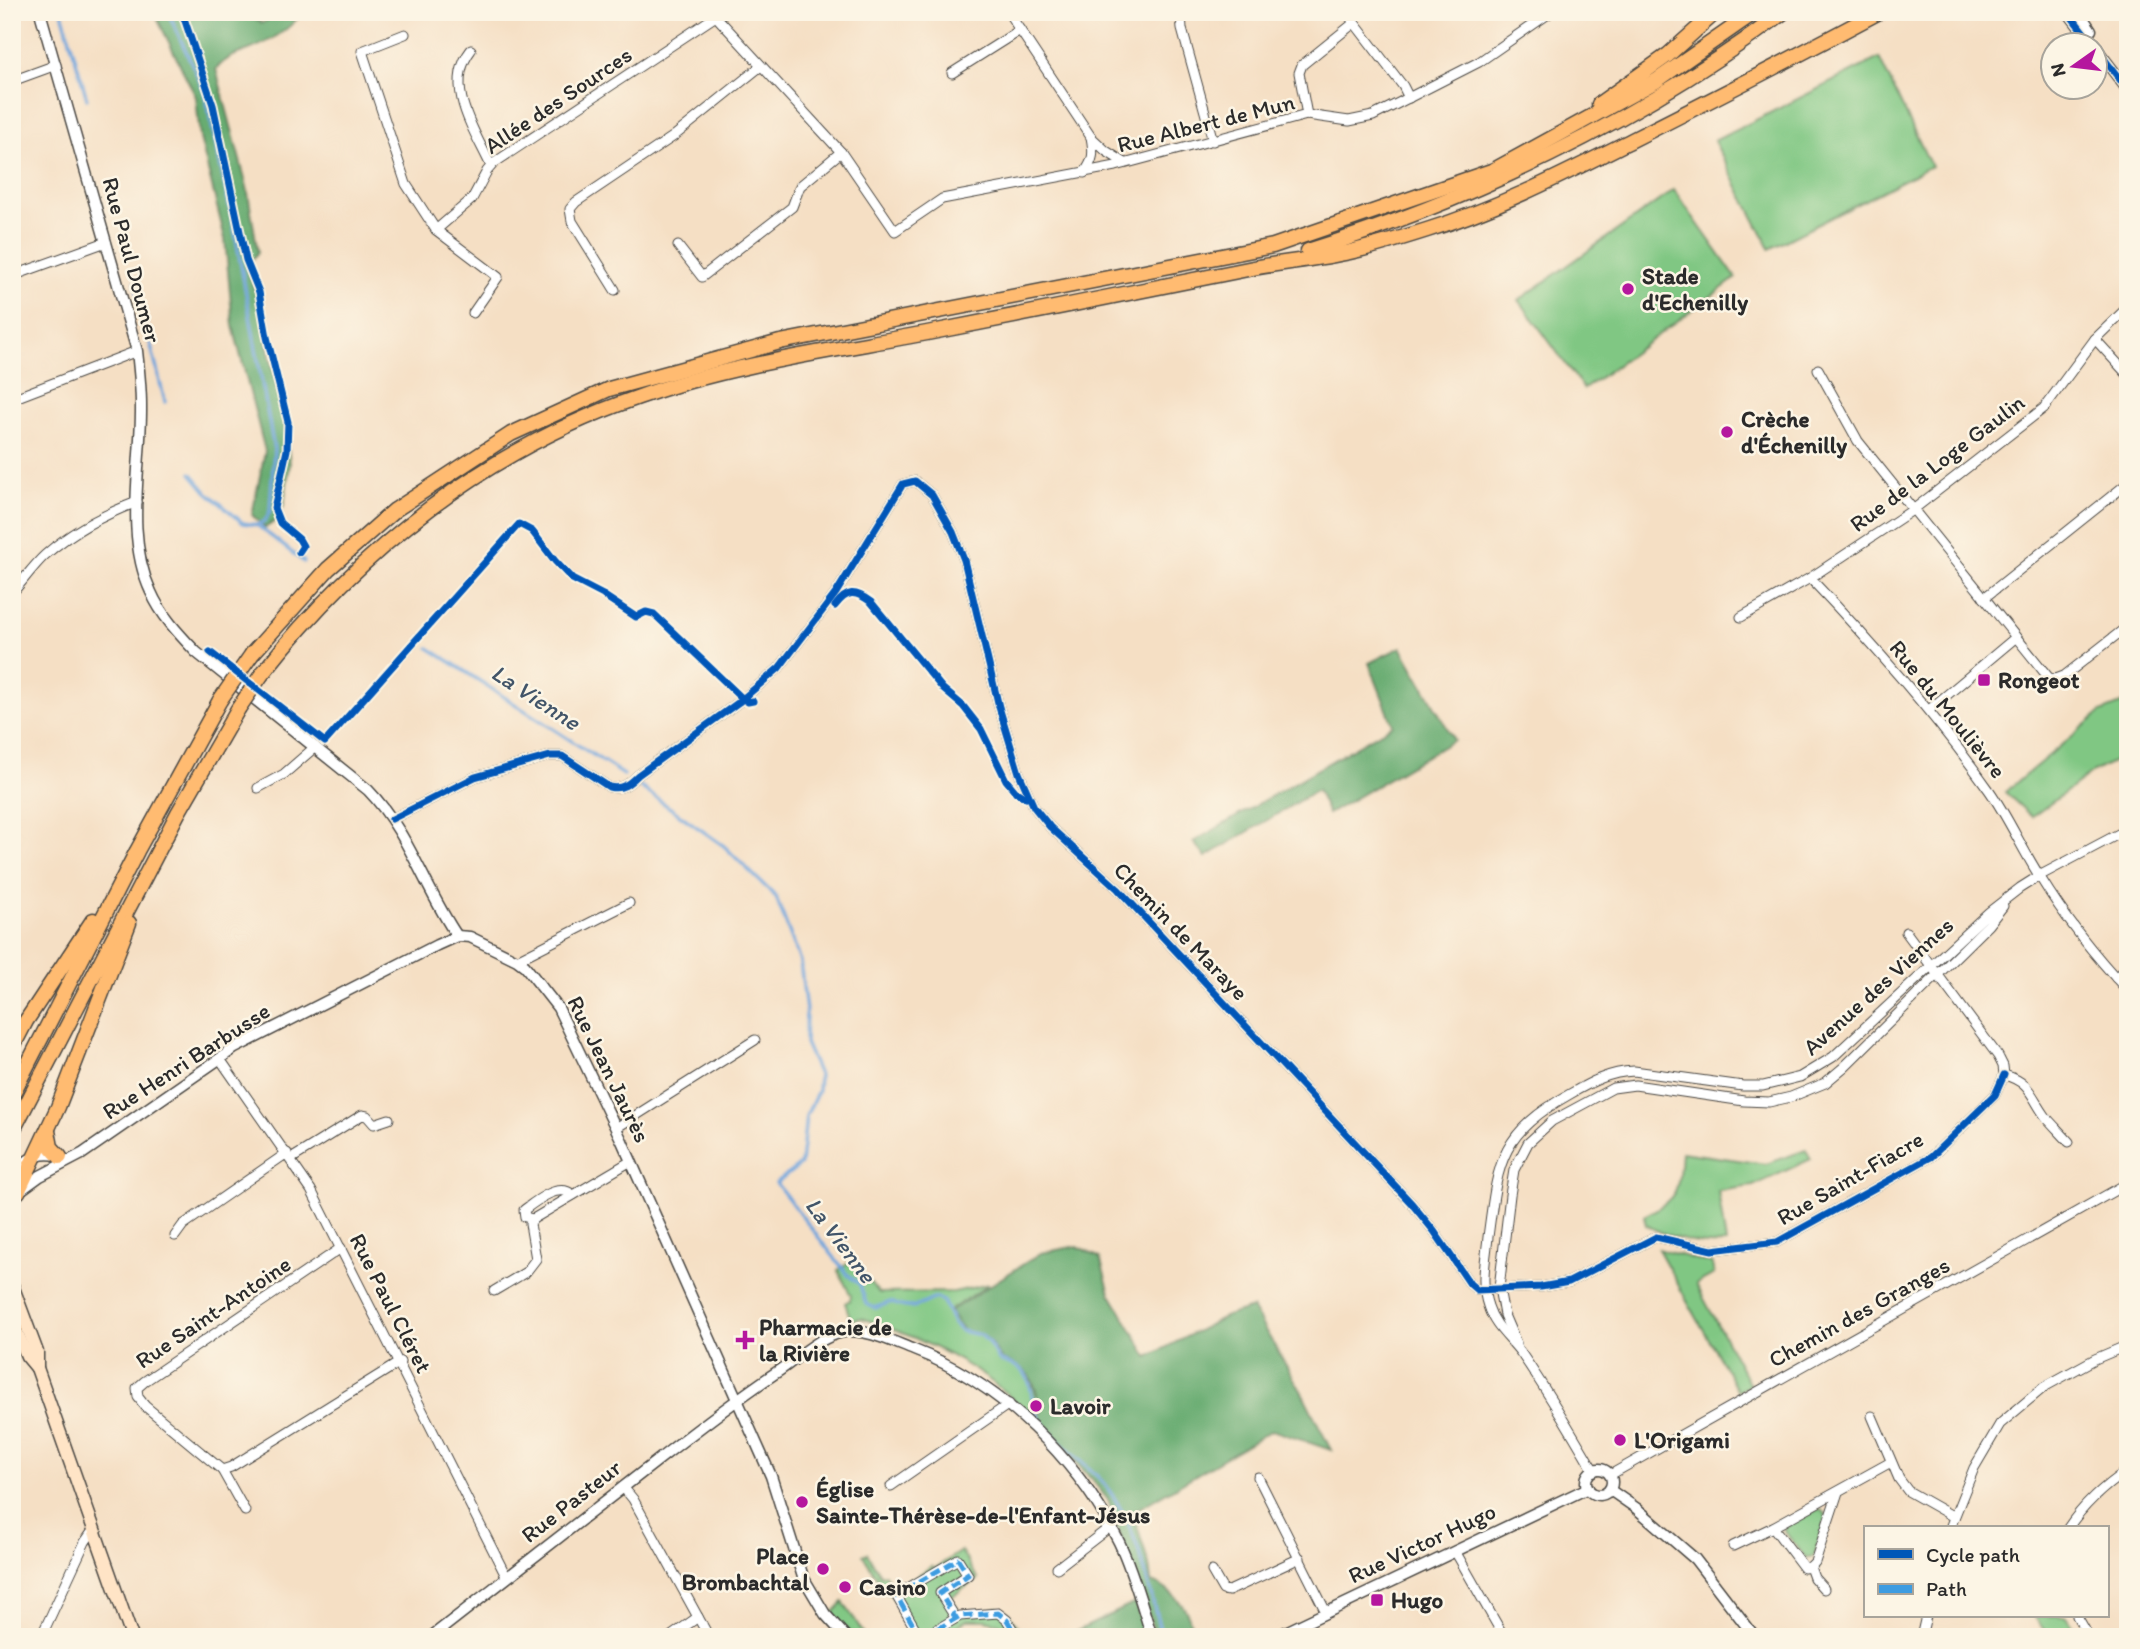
<svg xmlns="http://www.w3.org/2000/svg" width="2140" height="1649" font-family="Itim,sans-serif">
<rect width="100%" height="100%" fill="#fcf5e5"/>
<filter id="ink" filterUnits="userSpaceOnUse"><feTurbulence type="fractalNoise" baseFrequency=".0143" numOctaves="2"/><feDisplacementMap in="SourceGraphic" scale="14" xChannelSelector="R" yChannelSelector="G"/><feConvolveMatrix kernelMatrix="1 2 1 2 8 2 1 2 1" color-interpolation-filters="sRGB"/></filter>
<filter id="wash" filterUnits="userSpaceOnUse"><feTurbulence type="fractalNoise" baseFrequency=".00686" numOctaves="4" result="noise"/><feDisplacementMap in="SourceGraphic" scale="28" xChannelSelector="R" yChannelSelector="G"/><feGaussianBlur stdDeviation="1.57" result="paint"/><feColorMatrix in="noise" values="0 0 0 0 0 0 0 0 0 0 0 0 0 0 0 0 0 1.4 0 .05"/><feComposite in="paint" operator="in"/></filter>
<g filter="url(#wash)">
<rect width="100%" height="100%" fill="#f5dfc4"/>
<g fill="#80c783" stroke="#567957" stroke-width="2">
<path d="M1879,58l52,108 -161,83 -56,-108z"/>
<path d="M1674,190l62,88 -152,111 -65,-89z"/>
<path d="M2128,701v53l-35,18 -61,45 -27,-25 96,-80z"/>
<path d="M1806,1150l5,9 -58,27 -35,5 8,52c-24,5 -58,-6 -80,-18l-2,-9c36,-18 34,-26 37,-64l85,12z"/>
<path d="M1658,1249l54,15 2,10 -18,10 54,101 -12,6z"/>
<path d="M852,1261l27,32 75,-1 35,-8 -39,26 13,21c24,4 26,8 39,29 25,8 27,15 36,39l-7,2 3,12 -6,2c-41,-47 -109,-78 -167,-97l-10,2 -6,-17 5,-3 1,-4 -13,-26z"/>
<path d="M1816,1510h5l6,6 -13,40 -8,2 -22,-27v-4z"/>
<path d="M961,1551l17,28 -27,18 9,15 13,-2 7,2 18,-5 10,5 17,25h-17l-9,-14 -15,-3h-17l-26,17h-26l-24,-43 -5,-1 -23,-38 4,-2 14,23 4,-2 10,15 37,-23 2,3z"/>
<path d="M843,1602l23,35h-15l-20,-22z"/>
<path d="M2034,1616h32l14,21h-31z"/>
</g>
<g fill="#68ac71" stroke="#4a6c4e" stroke-width="2">
<path d="M154,12h91l17,11 19,-11h22c-14,18 -33,30 -54,38 -14,5 -22,7 -33,19l31,118 11,66 -12,13 11,30 28,130 5,37 -6,42 -7,15 -12,8 -13,-13 13,-64 -32,-125 -8,-87 -25,-101 -4,-41z"/>
<path d="M1401,647l53,93 -126,74 -11,-24 -111,67 -13,-15 200,-117 -24,-62z"/>
<path d="M1077,1246l23,12 10,35 38,64 78,-41 26,-8 51,86 28,56 -59,-20 -139,82 16,53 2,17c19,5 47,33 38,55h-33l-48,-137 -16,-20 -55,-61 4,-7c-6,-30 -9,-43 -39,-52 -13,-21 -15,-25 -39,-29l-13,-20 91,-58z"/>
<path d="M1135,1603l11,34h-81l2,-1z"/>
</g>
<g fill="none" stroke-linecap="round" stroke-linejoin="round">
<g stroke="#6ea4dc" stroke-width="3.5">
<path d="M62,12l25,87"/>
<path d="M168,12l36,78 30,137 40,222 -4,62 -5,10 -8,4"/>
<path d="M135,282l30,120"/>
<path d="M191,473l16,19 36,31 14,2 47,37"/>
<path d="M429,648l195,127"/>
<path d="M639,786l85,60 52,51 24,64 6,50 -1,32 14,32 -1,16 -12,25 -5,48 -25,19 72,92 12,10 6,19 9,4 16,-6c18,9 27,5 44,-4l8,3 10,22 8,8 20,4 7,7 11,18c6,3 14,4 20,8 16,11 10,33 19,49 17,27 48,44 68,69 33,43 42,100 56,151"/>
</g>
</g>
</g>
<g filter="url(#ink)">
<g fill="none" stroke-linecap="round" stroke-linejoin="round">
<g stroke="#494642" stroke-width="11">
<g id="minor">
<path d="M712,12l129,140 54,79 47,-32 174,-33 191,-51 42,6 24,-5 106,-54 72,-50"/>
<path d="M1008,12l83,125 15,14 19,12"/>
<path d="M1181,12l1,17 31,112"/>
<path d="M1346,12l57,74 6,12"/>
<path d="M405,34l-43,17 44,133 30,46 62,47 -25,36"/>
<path d="M471,50c-28,36 4,81 20,116"/>
<path d="M952,73l68,-43"/>
<path d="M12,81l44,-16"/>
<path d="M1307,115l-8,-42 3,-8 52,-42"/>
<path d="M1084,173c10,-13 10,-20 7,-36"/>
<path d="M436,230l36,-31 15,-28 7,-8 222,-147"/>
<path d="M678,246l24,31 90,-70 8,-21 41,-34"/>
<path d="M12,276l94,-34"/>
<path d="M615,290l-43,-69 -2,-12 6,-7 98,-66 87,-70"/>
<path d="M2095,339l33,36"/>
<path d="M1818,369l40,72 191,237 7,1 8,-3 64,-50"/>
<path d="M12,399l125,-48"/>
<path d="M1810,578c64,67 125,136 179,212 19,27 33,59 51,87 25,41 55,79 88,114"/>
<path d="M12,593c11,-12 21,-27 33,-38 26,-23 60,-41 92,-53"/>
<path d="M1984,598l144,-115"/>
<path d="M1741,617l69,-39 104,-69 130,-101 51,-69 33,-32"/>
<path d="M1929,710l86,-72"/>
<path d="M258,788l26,-14 31,-27"/>
<path d="M392,819l83,-42 75,-21h12l47,31c13,3 20,-3 29,-12l101,-73 40,-34 57,-75 67,-109 12,-3 17,14 21,37 11,28 35,147 20,66 15,34 16,20 68,62 294,315 22,27 36,53 7,6 64,-3 28,-5 87,-45 56,13 65,-8 154,-85 64,-62 9,-20"/>
<path d="M1906,932l92,124 5,10 1,9c27,7 27,22 42,42 7,8 15,16 23,25"/>
<path d="M517,960l112,-57"/>
<path d="M2116,978l12,-13"/>
<path d="M220,1059l91,131 196,388"/>
<path d="M616,1128l139,-88"/>
<path d="M291,1159l71,-44 5,1 7,8 15,-5"/>
<path d="M533,1219l-8,-2 -1,-7c12,-9 35,-28 49,-15"/>
<path d="M175,1236l8,-11 104,-72"/>
<path d="M341,1248l-196,133 -8,7 1,9 7,9 77,64 9,-3 169,-105"/>
<path d="M494,1291l32,-19 10,-13 -6,-35 3,-5 98,-58"/>
<path d="M1516,1343l-12,-28 -5,-27 11,-93 4,-25 14,-27 24,-22 61,-33 22,-3 109,16 25,1 22,-5 34,-14 19,-16 144,-142 15,-19"/>
<path d="M1872,1416l27,63 9,12 46,26"/>
<path d="M222,1470l23,41"/>
<path d="M1594,1471c-23,-40 -47,-80 -73,-118 -12,-16 -27,-27 -33,-47 -8,-22 -2,-47 0,-69 10,-75 11,-103 82,-143 21,-12 39,-22 64,-23l109,15h20l37,-9 33,-20 156,-145 31,-24 19,-12 89,-47"/>
<path d="M1610,1475l518,-292"/>
<path d="M1258,1477l68,135"/>
<path d="M891,1486l118,-82"/>
<path d="M623,1487l10,12 76,138"/>
<path d="M1838,1492l-23,70 -5,5 -6,1 -31,-41 118,-65"/>
<path d="M1950,1528l24,-60 26,-44 44,-37 51,-28 33,-14"/>
<path d="M2068,1528c16,-24 36,-42 60,-58"/>
<path d="M1733,1546l40,-19"/>
<path d="M1455,1551l49,86"/>
<path d="M1810,1567l4,11 10,11"/>
<path d="M1057,1568l53,-41"/>
<path d="M1212,1571l11,19 6,1 71,-33"/>
<path d="M2077,1616l12,21"/>
<path d="M41,1637l44,-95 9,-13"/>
<path d="M670,1637l28,-20"/>
<path d="M920,1637l-24,-42 62,-36 10,16 -28,18 15,24"/>
<path d="M924,1637l36,-21 38,-3 9,7 10,17"/>
<path d="M1921,1637l5,-21"/>
<path d="M2125,1637l3,-3"/>
</g>
</g>
<g stroke="#494642" stroke-width="13">
<g id="tertiary">
<path d="M40,12l97,339c2,18 4,36 4,54 1,61 -17,129 10,187 10,23 27,41 45,60l172,138c40,41 57,99 89,146"/>
<path d="M2068,12l60,78"/>
<path d="M2079,12l12,18"/>
<path d="M12,1179c11,-19 26,-29 47,-23"/>
<path d="M18,1192l22,-16 42,-22 153,-106 202,-103 20,-9 13,1 47,23 8,6 33,42 64,133 149,335 32,101 22,37 21,23"/>
<path d="M12,1203l6,-11"/>
<circle cx="1599" cy="1482" r="13"/>
<path d="M1610,1490l26,18 59,51 60,78"/>
<path d="M431,1637c71,-55 142,-111 213,-166 45,-35 89,-70 136,-101 19,-13 41,-34 63,-38 24,-4 50,10 71,18 87,33 164,110 205,192 14,29 23,64 33,95"/>
<path d="M1275,1637l313,-149"/>
</g>
</g>
<g stroke="#494642" stroke-width="15">
<g id="secondary">
<path d="M12,1285l25,67v16l95,269"/>
<path d="M12,1321l15,35 10,12"/>
</g>
</g>
<g stroke="#494642" stroke-width="17">
<g id="trunk">
<path d="M1599,104l69,-49 48,-43"/>
<path d="M1308,251c171,-54 332,-131 476,-239"/>
<path d="M252,654l76,-85 67,-59 116,-76 98,-45 171,-47 493,-96 221,-76 162,-89 99,-69"/>
<path d="M262,674c98,-125 225,-225 377,-277 93,-33 192,-46 288,-64 109,-21 217,-43 326,-65 32,-6 65,-9 97,-16 26,-6 52,-14 77,-22 72,-22 139,-57 205,-90 83,-42 165,-84 247,-128"/>
<path d="M12,1048l14,-27 67,-101"/>
<path d="M12,1095l125,-244 83,-151"/>
<path d="M48,1131l3,16 9,10"/>
<path d="M12,1132l166,-319 60,-104"/>
<path d="M18,1192l40,-85 71,-184"/>
<path d="M12,1327l3,2"/>
</g>
</g>
<use href="#minor" stroke="#fff" stroke-width="9"/>
<use href="#tertiary" stroke="#fff" stroke-width="10"/>
<use href="#secondary" stroke="#ffe4c6" stroke-width="12"/>
<use href="#trunk" stroke="#ffbb71" stroke-width="14"/>
<g stroke="#494642" stroke-width="17" stroke-linecap="butt">
<g id="trunk-bridge">
<path d="M220,700l32,-46"/>
<path d="M238,709l24,-35"/>
</g>
</g>
<use href="#trunk-bridge" stroke="#ffbb71" stroke-width="14"/>
<g stroke="#3d9ce1" stroke-width="5" stroke-dasharray="10 5" stroke-linecap="butt">
<path d="M920,1637l-24,-42 62,-36 10,16 -28,18 15,24"/>
<path d="M924,1637l36,-21 38,-3 9,7 10,17"/>
</g>
<g stroke="#fcf5e5" stroke-width="11">
<g id="cycleway">
<path d="M182,12l31,93 33,155 13,32 8,45 21,85 -1,28 -13,58 6,15 19,16 4,7 -4,6"/>
<path d="M2068,12l60,78"/>
<path d="M835,606c12,-16 20,-16 36,-4l72,87 20,17 18,23 25,51 10,12 10,6"/>
<path d="M210,652l115,90 194,-218 13,7 23,30 17,18 31,16 33,22 10,-5 8,2 89,85 5,3 5,-1"/>
<path d="M392,819l83,-42 75,-21h12l47,31c13,3 20,-3 29,-12l101,-73 40,-34 57,-75 67,-109 12,-3 17,14 21,37 11,28 35,147 20,66 15,34 16,20 68,62 294,315 22,27 36,53 7,6 64,-3 28,-5 87,-45 56,13 65,-8 154,-85 64,-62 9,-20"/>
</g>
</g>
<use href="#cycleway" stroke="#0057b8" stroke-width="7"/>
</g>
</g>
<g fill="#b5179e" stroke="#fcf5e5" stroke-width="2.5">
<circle cx="1628" cy="289" r="7"/>
<circle cx="1727" cy="432" r="7"/>
<rect x="1977" y="673" width="14" height="14" rx="3.5"/>
<path d="M741.5 1329.5h7v7h7v7h-7v7h-7v-7h-7v-7h7z"/>
<circle cx="1036" cy="1406" r="7"/>
<circle cx="1620" cy="1440" r="7"/>
<circle cx="802" cy="1502" r="7"/>
<circle cx="823" cy="1569" r="7"/>
<circle cx="845" cy="1587" r="7"/>
<rect x="1370" y="1593" width="14" height="14" rx="3.5"/>
</g>
<g text-anchor="middle" dominant-baseline="central" stroke-width="5" stroke-linejoin="round" paint-order="stroke">
<g font-size="23" fill="#2b2b2b" stroke="#fcf5e5">
<text transform="translate(558 100) rotate(-34)">Allée des Sources</text>
<text transform="translate(1206 123) rotate(-14)">Rue Albert de Mun</text>
<text transform="translate(132 260) rotate(75)">Rue Paul Doumer</text>
<text transform="translate(1937 463) rotate(-37)">Rue de la Loge Gaulin</text>
<text transform="translate(1948 709) rotate(51)">Rue du Moulièvre</text>
<text transform="translate(1181 931) rotate(46)">Chemin de Maraye</text>
<text transform="translate(1878 986) rotate(-42)">Avenue des Viennes</text>
<text transform="translate(186 1061) rotate(-33)">Rue Henri Barbusse</text>
<text transform="translate(609 1069) rotate(64)">Rue Jean Jaurès</text>
<text transform="translate(1850 1178) rotate(-30)">Rue Saint-Fiacre</text>
<text transform="translate(391 1303) rotate(63)">Rue Paul Cléret</text>
<text transform="translate(213 1312) rotate(-34)">Rue Saint-Antoine</text>
<text transform="translate(1859 1312) rotate(-29)">Chemin des Granges</text>
<text transform="translate(571 1501) rotate(-38)">Rue Pasteur</text>
<text transform="translate(1422 1543) rotate(-25)">Rue Victor Hugo</text>
</g>
<g font-size="23" font-weight="bold" fill="#2b2b2b" stroke="#fcf5e5" text-anchor="start">
<text x="1642" y="276">Stade<tspan x="1642" dy="26">d'Echenilly</tspan></text>
<text x="1741" y="419">Crèche<tspan x="1741" dy="26">d'Échenilly</tspan></text>
<text x="1998" y="680">Rongeot</text>
<text x="759" y="1327">Pharmacie de<tspan x="759" dy="26">la Rivière</tspan></text>
<text x="1050" y="1406">Lavoir</text>
<text x="1634" y="1440">L'Origami</text>
<text x="816" y="1489">Église<tspan x="816" dy="26">Sainte-Thérèse-de-l'Enfant-Jésus</tspan></text>
<text x="809" y="1556" text-anchor="end">Place<tspan x="809" dy="26">Brombachtal</tspan></text>
<text x="859" y="1587">Casino</text>
<text x="1391" y="1600">Hugo</text>
</g>
<g font-size="24" font-style="italic" fill="#425569" stroke="#fcf5e5">
<text transform="translate(536 697) rotate(33)">La Vienne</text>
<text transform="translate(841 1240) rotate(53)">La Vienne</text>
</g>
</g>
<rect width="2140" height="1649" fill="none" stroke="#fcf5e5" stroke-width="42"/>
<rect x="1864" y="1526" width="245" height="91" fill="#fcf5e5" stroke="#a8a49b" stroke-width="2"/>
<rect x="1878" y="1549" width="35" height="10" fill="#0057b8" stroke="#a8a49b" stroke-width="2"/>
<text x="1926" y="1562" font-size="21" fill="#2b2b2b">Cycle path</text>
<rect x="1878" y="1584" width="35" height="10" fill="#3d9ce1" stroke="#a8a49b" stroke-width="2"/>
<text x="1926" y="1596" font-size="21" fill="#2b2b2b">Path</text>
<g transform="translate(2074 66) rotate(256)"><circle r="33" fill="#fcf5e5" stroke="#a8a49b" stroke-width="2"/>
<path d="M0-5L12 26L0 18L-12 26Z" fill="#b5179e"/>
<text y="-10" font-size="19" font-weight="bold" text-anchor="middle" fill="#2b2b2b">N</text>
</g>
</svg>
